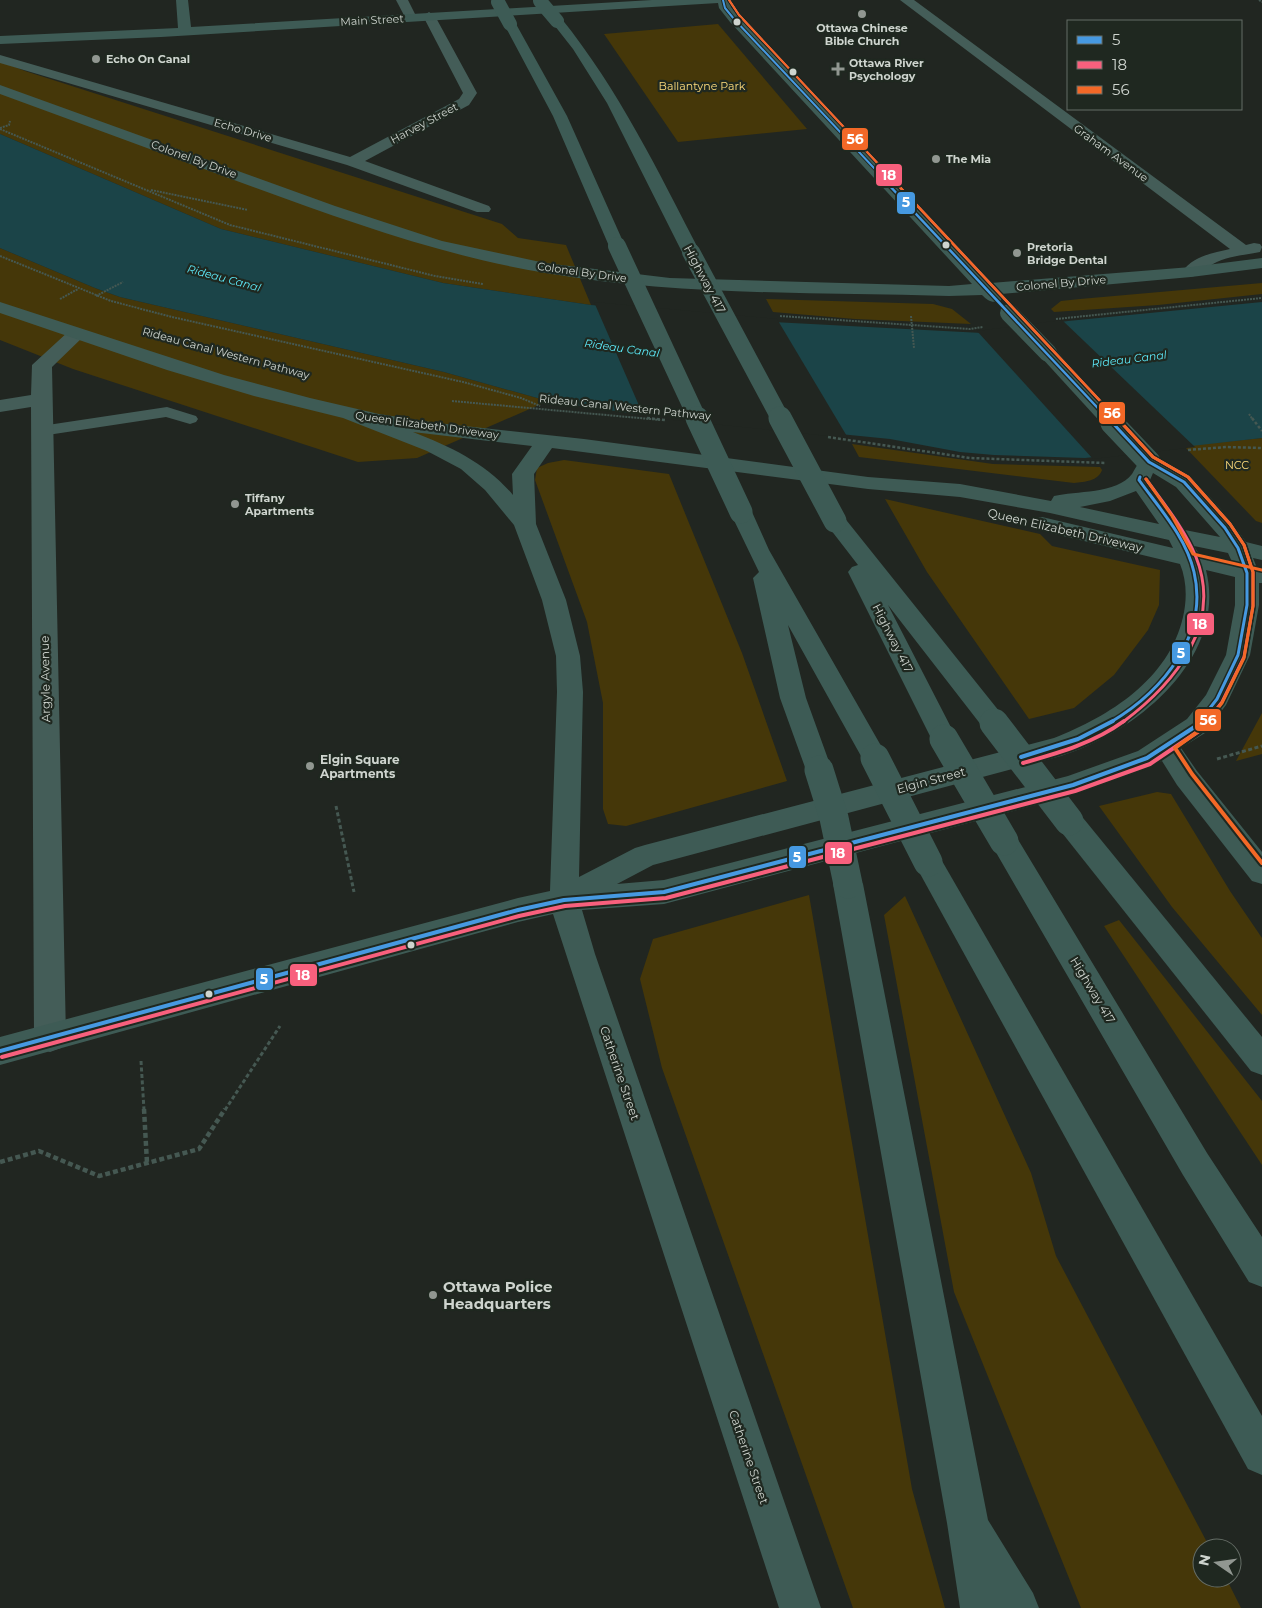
<svg xmlns="http://www.w3.org/2000/svg" width="1262" height="1608" font-family="Montserrat,sans-serif">
<rect width="100%" height="100%" fill="#212621"/>
<g fill="#453709">
<path d="M718,24l89,105 -129,13 -74,-108z"/>
<path d="M0,61l25,10 477,153 16,14 48,7 25,60 -148,-22 -222,-54 -221,-95z"/>
<path d="M0,248l95,40 25,9 324,75 104,29 -131,57 -59,4 -285,-93 -73,-29z"/>
<path d="M1262,283v11l-104,11 -104,7 -3,-3 10,-8 19,-2z"/>
<path d="M766,299l167,5 19,5 19,15 -116,-5 -82,-7z"/>
<path d="M1262,438v85l-6,-2 -72,-75z"/>
<path d="M852,444l141,20 107,3 2,3c-4,11 -17,12 -28,13l-215,-26z"/>
<path d="M564,460l105,14 73,179 45,128 -161,45 -18,-2 -5,-15v-106l-16,-81 -52,-142 2,-12 11,-5z"/>
<path d="M885,499l155,35 12,12 108,24 -1,35 -11,25 -34,45 -40,33 -45,11 -102,-147z"/>
<path d="M1262,713v41l-26,7z"/>
<path d="M1157,792l14,2 59,97 32,47v77l-90,-108 -73,-101z"/>
<path d="M809,895l103,594 33,119h-92l-191,-540 -22,-89 13,-40z"/>
<path d="M905,896l126,277 25,83 154,292h-8v30h24l15,30h-160l-127,-316 -70,-377z"/>
<path d="M1119,920l143,181v64l-158,-239z"/>
</g>
<path fill="#1b4448" d="M0,134l221,95 222,54 148,22 182,17 209,11 86,-12 194,-19v136l-177,20 -91,-3 -34,-3 -70,-13 -261,-26 -81,-12 -104,-29 -324,-75 -25,-9 -95,-40z"/>
<g fill="#212621">
<path d="M594,302l183,17 71,119 -204,-21z"/>
<path d="M1062,320l133,127 -102,12 -116,-128z"/>
</g>
<g fill="none" stroke-linecap="round" stroke-linejoin="round">
<g stroke="#455852" stroke-width="2" stroke-dasharray="2 1" stroke-linecap="butt">
<path d="M1259,0l3,2"/>
<path d="M0,128l9,-3 1,-4"/>
<path d="M0,129l230,96 205,51 48,8"/>
<path d="M151,190l97,20"/>
<path d="M0,256l111,45 61,16 291,65 58,16 19,8"/>
<path d="M96,296l27,-14"/>
<path d="M60,299l18,-10"/>
<path d="M780,316l190,13 13,-2"/>
<path d="M911,316l3,32"/>
<path d="M1056,319l206,-21"/>
<path d="M452,401l209,19"/>
<path d="M1249,414l4,6"/>
</g>
<g stroke="#455852" stroke-width="2.5" stroke-dasharray="3 2" stroke-linecap="butt">
<path d="M647,418l18,2"/>
<path d="M1252,418l10,13"/>
<path d="M828,437l142,21 135,5"/>
<path d="M1188,450l38,-3 36,1"/>
</g>
<g stroke="#455852" stroke-width="3" stroke-dasharray="4 2.5" stroke-linecap="butt">
<path d="M1217,759l45,-13"/>
<path d="M336,806l18,86"/>
<path d="M141,1061l3,49"/>
<path d="M225,1110l55,-84"/>
</g>
<g stroke="#455852" stroke-width="4.5" stroke-dasharray="5 3" stroke-linecap="butt">
<path d="M144,1109l3,54"/>
<path d="M0,1162l39,-11 60,25 100,-27 26,-40"/>
</g>
<path fill="#445d58" fill-rule="evenodd" d="M167,407l29,9 2,3 -2,3 -6,2 -24,-7 -125,19 -6,-2 -2,-3 2,-3 6,-2z"/>
<g fill="#445d58" fill-rule="evenodd">
<path d="M396,0h12l9,18 -2,3h-8z"/>
<path d="M900,0h14l332,245 8,-2 6,1 2,3 -2,5c-14,3 -34,4 -47,12 -10,6 -15,15 -28,12l-3,-4c11,-16 31,-19 48,-23z"/>
<path d="M429,12l6,4 42,77 -8,12 -104,56 124,45 2,3 -2,3h-12l-130,-47 -347,-102v-8l350,102 109,-58 4,-6 -40,-77z"/>
<path d="M76,329l7,2 2,4 -33,32 14,671 -5,10 -11,4 -11,-4 -5,-10 -3,-631 -31,5v-12l31,-5 1,-30 37,-34z"/>
</g>
<g fill="#3e5b55" fill-rule="evenodd">
<path d="M176,0h12l3,27 461,-27h77l2,7 7,9 253,267 200,-16 71,-9v10l-71,9 -190,17 2,3 -3,4c-9,2 -12,0 -18,-6l-33,1c-134,-4 -270,0 -403,-23 -104,-17 -202,-53 -301,-89 -82,-30 -163,-60 -245,-90v-9l335,121 107,35 103,22 125,15 279,8 23,-2 -242,-262 -11,-14 -1,-5 -557,34 -161,7v-8l178,-8z"/>
<path d="M0,302l224,73 86,23 69,16 58,9 147,16 284,38 92,7 91,17 3,-5c21,-5 63,-2 78,-22 3,-5 6,-11 10,-16 34,-9 87,59 104,84l16,4v14l-9,-2 4,10 5,1v14h-3v22l-9,50 -24,50 -21,28 -24,15 16,23 65,81v32l-10,-3 -75,-96 -15,-24 -89,34 -409,109 -82,6 13,44 226,654h-42l-226,-694 -35,8 -518,143v-28l518,-139 32,-7 7,-199 -1,-36 -14,-56 -28,-75 -29,-35 -24,-21 -34,-18 -84,-33 -89,-22 -87,-26 -167,-57zM413,432l119,14 -20,28 1,21c-27,-32 -62,-48 -100,-63zM552,448l316,41 92,8 90,16 119,27 4,8 -131,-31 -8,2 -3,5 3,5 146,35c7,17 7,36 3,53 -14,62 -73,99 -129,121l-409,107 -10,3 -56,29 4,-185 -3,-36 -14,-56 -30,-76 -2,-50zM1153,473l23,14 44,50 -35,-7 -35,-50zM1136,491l23,33 -79,-17 30,-6zM1194,546l34,7 4,9 -33,-8zM1206,570l29,7v28l-9,50 -20,40 -19,24 -49,32 -70,25 -404,104 -47,4 36,-19 408,-109c75,-23 167,-98 145,-186z"/>
<path d="M1048,347l7,2 64,70 3,4 -3,4 -7,2 -7,-2 -64,-70 -2,-4 2,-4z"/>
</g>
<g fill="#3d5b55" fill-rule="evenodd">
<path d="M557,17l4,1c58,72 97,153 139,234l-3,4h-12l-3,-4 -75,-149 -34,-54 -22,-28z"/>
<path d="M510,20l6,4 51,92 58,130 -2,4h-12l-2,-4 -56,-130 -49,-92z"/>
<path d="M741,505l8,2 3,5 17,38 119,208 -4,7 -9,3 -9,-3 -78,-140 18,73 26,72 -4,7 -9,3 -9,-3 -4,-7 -26,-72 -27,-120 6,-6 -29,-60 3,-5z"/>
<path d="M835,514l8,2 160,200 4,7 -4,7 -9,2 -9,-2 -97,-125 69,134 -4,7 -9,2 -9,-2 -87,-174 4,-5 6,-2 -34,-44 3,-5z"/>
<path d="M1069,810l10,3 183,224v38l-11,-4 -192,-242 -4,-8 4,-8z"/>
<path d="M1004,830l10,3 193,320 55,84v50l-13,-5 -66,-107 -189,-326 -4,-8 4,-8z"/>
<path d="M928,851l10,3 324,562v59l-14,-6 -330,-599 -4,-8 4,-8z"/>
<path d="M848,872l10,4 5,8 125,636 45,73 6,15h-79l-13,-85 -114,-639 5,-8z"/>
</g>
<path stroke="#3e5b55" stroke-width="18" d="M1009,313l39,40"/>
<path stroke="#3e5b55" stroke-width="23" d="M1112,423l37,39"/>
<g stroke="#3d5b55" stroke-width="14">
<path d="M540,1l17,20"/>
<path d="M498,2l12,22"/>
</g>
<g stroke="#3d5b55" stroke-width="18">
<path d="M617,246l81,174"/>
<path d="M691,252l90,168"/>
</g>
<g stroke="#3d5b55" stroke-width="23">
<path d="M697,418l44,94"/>
<path d="M780,418l55,103"/>
</g>
<g stroke="#3d5b55" stroke-width="29">
<path d="M994,723l75,98"/>
<path d="M944,739l60,102"/>
<path d="M875,758l53,104"/>
<path d="M819,770l15,48 14,66"/>
</g>
<g stroke="#1f2820" stroke-width="4">
<path id="bus-1-far3" d="M723,0l2,8 9,11 155,165"/>
</g>
<g stroke="#1f2820" stroke-width="5">
<path id="bus-1-far2" d="M887,183l222,237"/>
</g>
<g stroke="#1f2820" stroke-width="6">
<g id="bus-1-far1">
<path d="M1108,418l41,44 35,20 41,46 13,20 9,25v32l-9,50 -21,44 -18,23"/>
<path d="M1111,722c52,-31 98,-87 83,-150 -8,-35 -35,-64 -55,-92l1,-3"/>
</g>
</g>
<g stroke="#1f2820" stroke-width="8">
<g id="bus-1">
<path d="M1021,757l57,-18 35,-18"/>
<path d="M0,1051l518,-141 46,-10 100,-8 409,-107 74,-27 49,-32 4,-5"/>
</g>
</g>
<g stroke="#1f2820" stroke-width="4">
<path id="bus-2-far3" d="M729,0l10,15 158,169"/>
</g>
<g stroke="#1f2820" stroke-width="5">
<path id="bus-2-far2" d="M896,183l222,237"/>
</g>
<g stroke="#1f2820" stroke-width="6">
<g id="bus-2-far1">
<path d="M1117,418l36,39 35,20 42,47 14,21 9,27v34l-9,51 -22,45 -16,20"/>
<path d="M1123,722c52,-39 100,-97 73,-165 -12,-29 -32,-53 -50,-78"/>
</g>
</g>
<g stroke="#1f2820" stroke-width="8">
<g id="bus-2">
<path d="M1023,763c35,-10 71,-20 101,-42"/>
<path d="M2,1057l517,-141 46,-10 101,-8 409,-107 75,-27 49,-33 8,-10"/>
</g>
</g>
<g stroke="#1f2820" stroke-width="4">
<path id="bus-3-far3" d="M729,0l10,15 158,169"/>
</g>
<g stroke="#1f2820" stroke-width="5">
<path id="bus-3-far2" d="M896,183l222,237"/>
</g>
<g stroke="#1f2820" stroke-width="6">
<g id="bus-3-far1">
<path d="M1117,418l36,39 35,20 42,47 14,21 9,27v34l-9,52 -22,45 -15,19"/>
<path d="M1146,479l26,37 21,38 69,16"/>
</g>
</g>
<g stroke="#1f2820" stroke-width="8">
<path id="bus-3" d="M1208,721l-8,9 -25,18 17,26 70,89"/>
</g>
<use href="#bus-1-far3" stroke="#4699e1" stroke-width="2"/>
<use href="#bus-1-far2" stroke="#4699e1" stroke-width="2.5"/>
<use href="#bus-1-far1" stroke="#4699e1" stroke-width="3"/>
<use href="#bus-1" stroke="#4699e1" stroke-width="4"/>
<use href="#bus-2-far3" stroke="#f8607d" stroke-width="2"/>
<use href="#bus-2-far2" stroke="#f8607d" stroke-width="2.5"/>
<use href="#bus-2-far1" stroke="#f8607d" stroke-width="3"/>
<use href="#bus-2" stroke="#f8607d" stroke-width="4"/>
<use href="#bus-3-far3" stroke="#f36827" stroke-width="2"/>
<use href="#bus-3-far2" stroke="#f36827" stroke-width="2.5"/>
<use href="#bus-3-far1" stroke="#f36827" stroke-width="3"/>
<use href="#bus-3" stroke="#f36827" stroke-width="4"/>
</g>
<g fill="#919791" stroke="#1f2820" stroke-width="2">
<circle cx="862" cy="14" r="5"/>
<circle cx="96" cy="59" r="5"/>
<path d="M835.5 61.5h5v5h5v5h-5v5h-5v-5h-5v-5h5z"/>
<circle cx="936" cy="159" r="5"/>
<circle cx="1017" cy="253" r="5"/>
<circle cx="235" cy="504" r="5"/>
<circle cx="310" cy="766" r="5"/>
<circle cx="433" cy="1295" r="5"/>
</g>
<g fill="#ced4ce" stroke="#1f2820" stroke-width="2">
<circle cx="737" cy="22" r="4.5"/>
<circle cx="793" cy="72" r="4.5"/>
<circle cx="946" cy="245" r="4.5"/>
<circle cx="411" cy="945" r="4.5"/>
<circle cx="209" cy="994" r="4.5"/>
</g>
<g text-anchor="middle" dominant-baseline="central" stroke-width="4.5" stroke-linejoin="round" paint-order="stroke">
<g font-size="11" fill="#ced4ce" stroke="#1f2820">
<text transform="translate(372 20) rotate(-3)">Main Street</text>
<text transform="translate(424 123) rotate(-28)">Harvey Street</text>
<text transform="translate(243 130) rotate(16)">Echo Drive</text>
<text transform="translate(1111 153) rotate(36)">Graham Avenue</text>
<text transform="translate(194 159) rotate(20)">Colonel By Drive</text>
<text transform="translate(582 272) rotate(8)">Colonel By Drive</text>
<text transform="translate(1061 283) rotate(-5)">Colonel By Drive</text>
<text transform="translate(226 353) rotate(15)">Rideau Canal Western Pathway</text>
<text transform="translate(625 407) rotate(6)">Rideau Canal Western Pathway</text>
<text transform="translate(427 425) rotate(8)">Queen Elizabeth Driveway</text>
</g>
<g font-size="11" font-weight="bold" fill="#ced4ce" stroke="#1f2820" text-anchor="start">
<text x="862" y="28" text-anchor="middle">Ottawa Chinese<tspan x="862" dy="13">Bible Church</tspan></text>
<text x="106" y="59">Echo On Canal</text>
<text x="849" y="63">Ottawa River<tspan x="849" dy="13">Psychology</tspan></text>
<text x="946" y="159">The Mia</text>
<text x="1027" y="247">Pretoria<tspan x="1027" dy="13">Bridge Dental</tspan></text>
<text x="245" y="498">Tiffany<tspan x="245" dy="13">Apartments</tspan></text>
</g>
<g font-size="11" fill="#ffdd7c" stroke="#1f2820">
<text x="702" y="86">Ballantyne Park</text>
<text x="1237" y="465">NCC</text>
</g>
<g font-size="11" font-style="italic" fill="#5eecfc" stroke="#1f2820">
<text transform="translate(224 278) rotate(15)">Rideau Canal</text>
<text transform="translate(622 348) rotate(8)">Rideau Canal</text>
<text transform="translate(1129 359) rotate(-7)">Rideau Canal</text>
</g>
<g font-size="12" fill="#ced4ce" stroke="#1f2820">
<text transform="translate(705 279) rotate(62)">Highway 417</text>
<text transform="translate(1065 530) rotate(13)">Queen Elizabeth Driveway</text>
<text transform="translate(893 638) rotate(63)">Highway 417</text>
<text transform="translate(45 679) rotate(-91)">Argyle Avenue</text>
<text transform="translate(931 780) rotate(-15)">Elgin Street</text>
<text transform="translate(1093 990) rotate(59)">Highway 417</text>
<text transform="translate(620 1073) rotate(71)">Catherine Street</text>
<text transform="translate(749 1457) rotate(71)">Catherine Street</text>
</g>
<g font-size="12" font-weight="bold" fill="#ced4ce" stroke="#1f2820" text-anchor="start">
<text x="320" y="759">Elgin Square<tspan x="320" dy="14">Apartments</tspan></text>
</g>
<g font-size="15" font-weight="bold" fill="#ced4ce" stroke="#1f2820" text-anchor="start">
<text x="443" y="1286">Ottawa Police<tspan x="443" dy="17">Headquarters</tspan></text>
</g>
</g>
<g stroke="#1f2820" stroke-width="2">
<rect x="841" y="127" width="28" height="24" rx="5" fill="#f36827"/>
<rect x="875" y="163" width="28" height="24" rx="5" fill="#f8607d"/>
<rect x="896" y="191" width="20" height="24" rx="5" fill="#4699e1"/>
<rect x="1098" y="401" width="28" height="24" rx="5" fill="#f36827"/>
<rect x="1186" y="612" width="29" height="24" rx="5" fill="#f8607d"/>
<rect x="1171" y="641" width="20" height="24" rx="5" fill="#4699e1"/>
<rect x="1194" y="708" width="28" height="24" rx="5" fill="#f36827"/>
<rect x="824" y="841" width="29" height="24" rx="5" fill="#f8607d"/>
<rect x="788" y="845" width="19" height="24" rx="5" fill="#4699e1"/>
<rect x="289" y="963" width="29" height="24" rx="5" fill="#f8607d"/>
<rect x="255" y="967" width="19" height="24" rx="5" fill="#4699e1"/>
</g>
<g font-size="14" text-anchor="middle" font-weight="bold" fill="#fff">
<text x="855" y="144">56</text>
<text x="889" y="180">18</text>
<text x="906" y="207">5</text>
<text x="1112" y="418">56</text>
<text x="1200" y="629">18</text>
<text x="1181" y="658">5</text>
<text x="1208" y="725">56</text>
<text x="838" y="858">18</text>
<text x="797" y="862">5</text>
<text x="303" y="980">18</text>
<text x="264" y="984">5</text>
</g>
<rect x="1067" y="20" width="175" height="90" fill="#1f2820" stroke="#656d66"/>
<rect x="1077" y="36" width="25" height="8" fill="#4699e1" stroke="#656d66"/>
<text x="1112" y="45" font-size="15" fill="#ced4ce">5</text>
<rect x="1077" y="61" width="25" height="8" fill="#f8607d" stroke="#656d66"/>
<text x="1112" y="70" font-size="15" fill="#ced4ce">18</text>
<rect x="1077" y="86" width="25" height="8" fill="#f36827" stroke="#656d66"/>
<text x="1112" y="95" font-size="15" fill="#ced4ce">56</text>
<g transform="translate(1217 1563) rotate(283)"><circle r="24" fill="#1f2820" stroke="#656d66"/>
<path d="M0-4L9 19L0 12L-9 19Z" fill="#919791"/>
<text y="-8" font-size="14" font-weight="bold" text-anchor="middle" fill="#ced4ce">N</text>
</g>
</svg>
